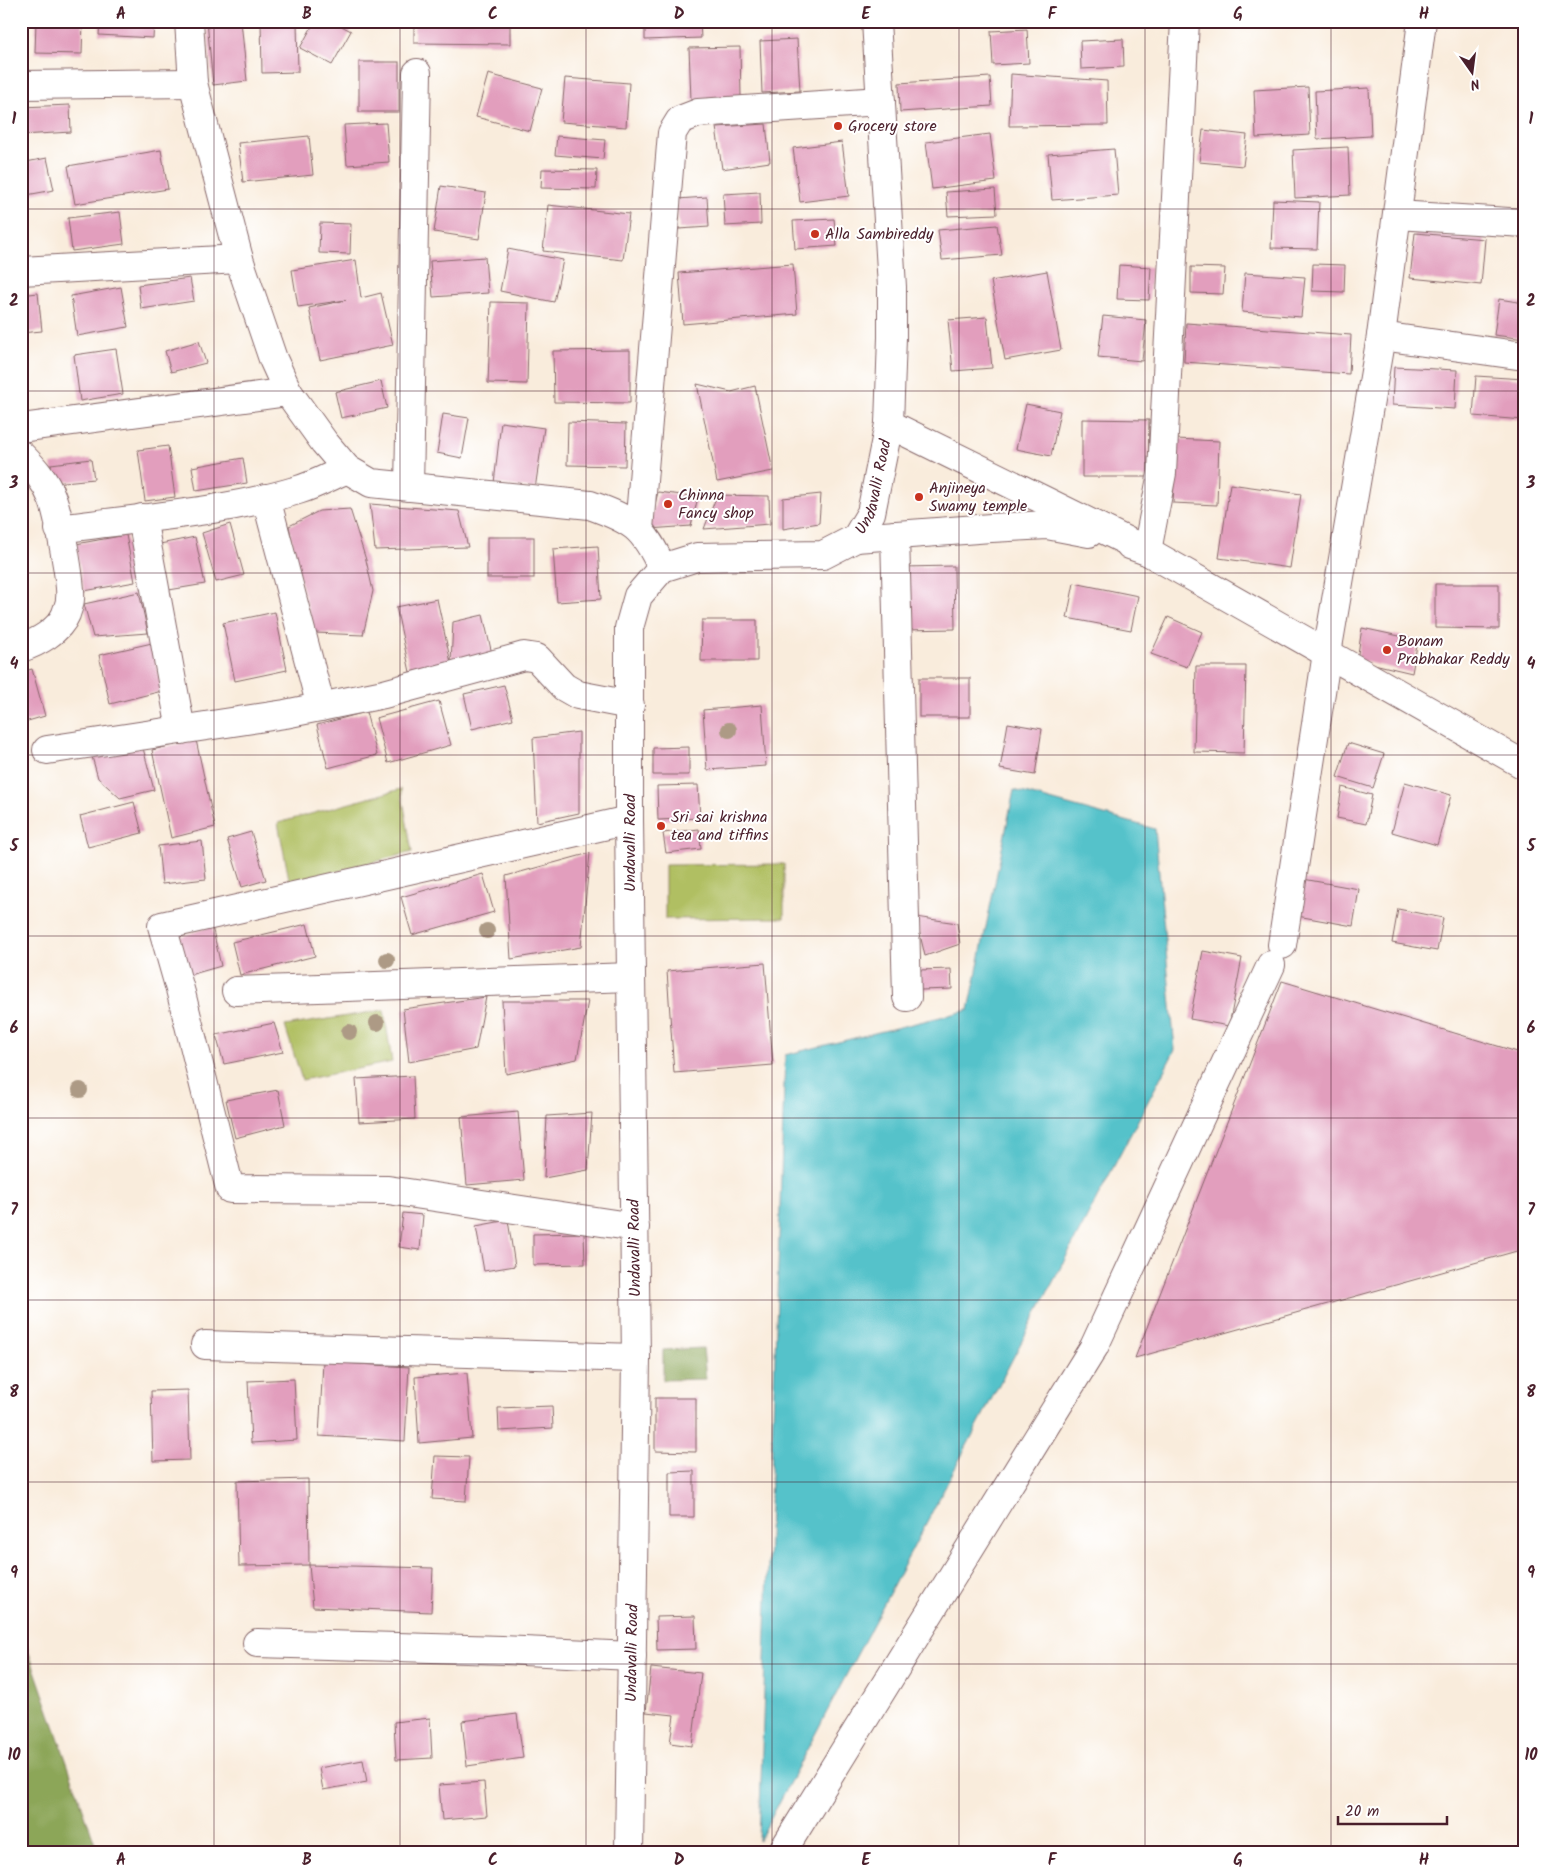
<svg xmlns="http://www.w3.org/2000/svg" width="1545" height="1873" font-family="Kalam,sans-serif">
<rect width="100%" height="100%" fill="#fff"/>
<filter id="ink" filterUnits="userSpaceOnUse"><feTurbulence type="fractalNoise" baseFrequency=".02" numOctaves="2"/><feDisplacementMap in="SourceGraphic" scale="10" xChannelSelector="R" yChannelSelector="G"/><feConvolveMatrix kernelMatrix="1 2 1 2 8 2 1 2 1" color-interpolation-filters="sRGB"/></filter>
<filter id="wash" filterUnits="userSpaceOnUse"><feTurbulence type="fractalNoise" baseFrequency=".0096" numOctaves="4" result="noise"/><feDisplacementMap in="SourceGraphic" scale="20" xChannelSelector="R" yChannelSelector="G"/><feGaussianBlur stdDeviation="1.12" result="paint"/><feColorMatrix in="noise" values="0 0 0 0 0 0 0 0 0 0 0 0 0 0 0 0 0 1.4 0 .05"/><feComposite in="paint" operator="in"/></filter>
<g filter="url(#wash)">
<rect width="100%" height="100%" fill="#f9ecdc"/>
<g fill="#b0bf62" stroke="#7d6f46">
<path d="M401,789l11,63 -122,32 -12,-61z"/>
<path d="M784,864v54l-119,1v-54z"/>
<path d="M384,1010l8,52 -90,18 -17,-54z"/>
</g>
<g fill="#8ca658" stroke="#6b6242">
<path d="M703,1348l3,31 -43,1v-30z"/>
<path d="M21,1630l77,222h-77z"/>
</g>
<path fill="#54c2ca" stroke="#4f707a" d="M1014,790l141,39 20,221 -416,791 26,-786 184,-45z"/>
<g id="blocks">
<g fill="#e29ebd">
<path d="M36,21h47l-1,33 -47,-1z"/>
<path d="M100,21h54l-1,17 -54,-3z"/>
<path d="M207,21h34l6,60 -34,4z"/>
<path d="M261,21h36l1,51 -36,1z"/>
<path d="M315,21h17l19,10 -19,34 -32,-17z"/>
<path d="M414,21h96v23l-96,-1z"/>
<path d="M645,21h55l1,17 -56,2z"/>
<path d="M1027,29l2,34 -36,2 -2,-34z"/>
<path d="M797,39l3,52 -38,2 -2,-52z"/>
<path d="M1123,39l1,28 -43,2 -1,-28z"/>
<path d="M740,47l1,51 -50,2 -2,-52z"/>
<rect x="359" y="62" width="40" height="50"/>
<path d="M488,74l54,14 -12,43 -54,-14z"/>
<path d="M1011,74l96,7 1,44 -99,1z"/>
<path d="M990,77l2,29 -92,6 -1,-29z"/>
<path d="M565,78l64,5 -3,44 -65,-5z"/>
<path d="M1308,87l2,48 -54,3 -2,-48z"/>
<path d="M1369,88l2,48 -54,3 -2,-48z"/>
<path d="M70,105l1,27 -50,3v-28z"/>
<path d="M386,123l3,39 -42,3 -3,-40z"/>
<path d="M766,124l4,38 -48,7 -6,-42z"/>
<path d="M1203,130l44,5 -4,31 -44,-4z"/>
<path d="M990,134l6,47 -64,8 -6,-47z"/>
<path d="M309,136l4,39 -70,7 -5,-39z"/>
<path d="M557,136l48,4 -2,19 -48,-4z"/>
<path d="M842,142l7,54 -49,6 -7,-54z"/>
<path d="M1348,147l2,48 -55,3 -2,-48z"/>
<path d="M1114,149l4,46 -66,5 -4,-46z"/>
<path d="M161,150l7,39 -93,15 -7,-38z"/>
<path d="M47,158l7,32 -33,6v-33z"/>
<path d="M542,169l55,1 -1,19 -55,-1z"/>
<path d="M441,186l45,7 -7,46 -45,-7z"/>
<path d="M995,189l2,25 -49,2 -2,-24z"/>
<path d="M760,192l1,32 -36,2 -2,-32z"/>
<path d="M707,197l2,30 -30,2 -2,-30z"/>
<path d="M1273,200l46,2 -2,47 -46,-1z"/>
<path d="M548,205l81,9 -6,46 -80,-9z"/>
<path d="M120,212l4,32 -52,7 -4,-33z"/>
<path d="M834,219l3,27 -42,3 -2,-28z"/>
<path d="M320,223l31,1 -1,30 -31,-1z"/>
<path d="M997,225l5,30 -60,5 -4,-30z"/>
<path d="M1415,233l70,6 -4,46 -71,-7z"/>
<path d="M508,249l55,11 -9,42 -54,-11z"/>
<path d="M485,257l3,36 -55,4 -3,-36z"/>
<path d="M356,260l5,38 20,-5 12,52 -73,15 -11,-52 37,-8 -48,7 -6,-37z"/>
<path d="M793,264l4,50 -114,10 -4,-51z"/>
<path d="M1313,264l32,1 -1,27 -32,-1z"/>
<path d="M1119,265l32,2 -2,33 -32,-1z"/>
<path d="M1191,267l34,1 -2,26 -32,-1z"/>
<path d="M1047,271l14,79 -56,10 -14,-79z"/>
<path d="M1245,273l60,4 -4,40 -59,-5z"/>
<path d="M190,278l4,23 -53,8 -3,-24z"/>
<path d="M121,287l7,40 -51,9 -6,-40z"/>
<path d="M38,293l4,38 -21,2v-38z"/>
<path d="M1499,299l25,4v36l-30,-4z"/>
<path d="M491,302l38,1 -2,81 -39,-1z"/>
<path d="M1103,316l43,4 -4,41 -44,-4z"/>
<path d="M987,317l5,51 -39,3 -5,-51z"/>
<path d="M1186,323l165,12 -2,39 -165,-12z"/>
<path d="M199,341l7,22 -35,9 -6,-21z"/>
<path d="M116,349l7,45 -43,7 -6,-46z"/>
<path d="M630,350v53l-76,-1 -1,-51z"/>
<path d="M1394,367l63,3 -2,39 -63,-4z"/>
<path d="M1476,376l48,3v41l-51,-4z"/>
<path d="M381,381l6,27 -46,10 -6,-26z"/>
<path d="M697,384l34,8 24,-6 18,85 -56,11z"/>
<path d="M1026,404l34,7 -9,45 -35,-7z"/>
<path d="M443,414l26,4 -7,40 -25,-5z"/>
<path d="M1082,419l67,1 -1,57h-66z"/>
<path d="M501,422l43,6 -9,61 -41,-6z"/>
<path d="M568,422l58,2 -1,42 -58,-1z"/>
<path d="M1176,439l43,2 -2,64 -44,-2z"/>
<path d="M168,446l7,51 -30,4 -7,-51z"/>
<path d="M243,458l4,25 -51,8 -4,-24z"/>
<path d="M91,459l3,20 -40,4 -3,-19z"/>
<path d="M1230,484l71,10 -11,74 -71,-10z"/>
<path d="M658,492l40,5 -7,29 -42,3z"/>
<path d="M821,494l-2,29 -36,6v-31z"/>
<path d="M717,495l52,1 1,28 -66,5z"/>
<path d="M370,504l89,7 9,36 -93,3z"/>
<path d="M350,509l16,51 7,31 -10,44 -48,-2 -16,-58 -10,-49 30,-15z"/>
<path d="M230,524l14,51 -28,7 -14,-49z"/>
<path d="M126,535l9,47 -51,9 -8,-47z"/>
<path d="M195,537l10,47 -36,6 -9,-46z"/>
<rect x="487" y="537" width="47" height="41"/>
<path d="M598,546l3,53 -44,3 -4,-53z"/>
<path d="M954,566l1,63 -50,1 -2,-63z"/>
<path d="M1074,583l64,13 -7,34 -64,-12z"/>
<path d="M1435,584h64v45l-64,-1z"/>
<path d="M139,592l9,41 -55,4 -9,-33z"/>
<path d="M437,599l14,64 -41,9 -14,-65z"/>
<path d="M275,612l12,58 -52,11 -12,-58z"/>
<path d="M483,615l9,39 -41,9 2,-41z"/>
<path d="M1168,617l34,15 -15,35 -36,-13z"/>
<path d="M702,620h55v41h-56z"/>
<path d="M1362,628l56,12 -6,33 -55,-13z"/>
<path d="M152,643l10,48 -52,13 -11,-49z"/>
<path d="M1196,666h50l-2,87 -50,-1z"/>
<path d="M32,669l13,47 -24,7v-51z"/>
<rect x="919" y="678" width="51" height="39"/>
<path d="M504,685l9,34 -41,10 -8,-35z"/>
<path d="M439,701l12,44 -63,18 -12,-45z"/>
<path d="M762,705l4,61 -59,4 -4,-60z"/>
<path d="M366,712l11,43 -49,13 -11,-43z"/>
<path d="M1008,723l34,6 -7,46 -35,-6z"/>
<path d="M579,732v81l-42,9 -4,-84z"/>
<path d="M196,740l19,87 -44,11 -19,-88z"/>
<path d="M1348,743l36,11 -11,34 -36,-11z"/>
<path d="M689,747v28h-36v-27z"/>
<path d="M143,748l11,42 -34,8 -22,-20 -7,-25z"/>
<path d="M1405,782l46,13 -14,50 -45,-13z"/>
<path d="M698,785l2,33 -42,2 -1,-34z"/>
<path d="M1342,787l30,8 -6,29 -29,-6z"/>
<path d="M134,802l8,31 -54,14 -8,-31z"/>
<path d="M699,829l2,20 -35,4 -3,-20z"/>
<path d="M251,832l15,48 -24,7 -15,-48z"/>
<path d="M202,841l4,38 -44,5 -4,-38z"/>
<path d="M590,853l-9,94 -70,12 -5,-83z"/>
<path d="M483,874l11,38 -82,23 -11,-38z"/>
<path d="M1303,879l56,10 -6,37 -56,-10z"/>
<path d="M1398,909l45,9 -6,33 -45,-8z"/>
<path d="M916,917l41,6 3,21 -35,12z"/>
<path d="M307,924l8,32 -75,19 -8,-33z"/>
<path d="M212,926l9,40 -35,10 -12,-37z"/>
<path d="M1203,951l39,7 -13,68 -39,-7z"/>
<path d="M765,963l8,102 -99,8 -7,-102z"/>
<path d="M951,969l1,20 -32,1 -1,-20z"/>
<path d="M1282,981l242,73v195l-389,109z"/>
<path d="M486,997l-10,52 -67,13 -6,-53z"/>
<path d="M502,1001h86l-11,58 -71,15z"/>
<path d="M274,1023l9,29 -59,12 -8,-29z"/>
<path d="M413,1076l2,43 -56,3 -3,-43z"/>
<path d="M278,1090l7,35 -50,13 -9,-38z"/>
<path d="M518,1112l6,68 -57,5 -6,-68z"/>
<path d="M592,1113l-4,57 -44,8 3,-62z"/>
<path d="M403,1213l20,2 -3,35 -21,-3z"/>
<path d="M508,1220l7,46 -31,5 -8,-45z"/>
<path d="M584,1233l1,31 -52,1v-31z"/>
<path d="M323,1362l86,5 -4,74 -86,-5z"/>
<path d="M467,1373l5,65 -53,5 -4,-66z"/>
<path d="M294,1379l3,61 -46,3 -3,-62z"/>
<path d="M188,1390l2,70 -37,1 -2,-70z"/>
<path d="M655,1398h41v54l-41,-1z"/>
<path d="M552,1406l1,22 -54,3 -1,-23z"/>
<path d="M435,1456l34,1 -3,44 -34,-2z"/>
<path d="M694,1471v46h-25v-45z"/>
<path d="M308,1479l1,86 124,3 -2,44 -118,-5 -4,-42 -70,1 -2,-85z"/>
<path d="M695,1616l1,33 -39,1 -1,-33z"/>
<path d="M651,1668l50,5 -9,73 -22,-3 4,-28 -28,-3z"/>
<path d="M517,1714l6,44 -56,8 -5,-45z"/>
<path d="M430,1718l2,40 -36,2 -2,-38z"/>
<path d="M363,1760l4,22 -44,8 -4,-22z"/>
<path d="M484,1782l3,34 -45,4 -3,-35z"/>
</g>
</g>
</g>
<g filter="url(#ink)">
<use href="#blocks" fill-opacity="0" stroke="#876769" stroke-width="1"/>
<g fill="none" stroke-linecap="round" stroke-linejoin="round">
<g stroke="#876769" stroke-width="30">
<g id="minor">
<path d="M189,21l4,62 46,176 34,100 15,33 36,50 23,27 24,14 219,22c42,15 54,22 72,63"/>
<path d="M21,85l172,-2"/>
<path d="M1397,215l127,8"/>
<path d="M21,271l218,-12"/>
<path d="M1381,336l143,20"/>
<path d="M889,424l258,127 15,-78 23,-452"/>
<path d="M21,428l267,-36"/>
<path d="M21,455c13,13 24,25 31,43 6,13 20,87 18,101 0,5 -3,11 -4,15 -7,17 -29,29 -45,34"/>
<path d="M409,487l8,-414"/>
<path d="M266,498l55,209"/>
<path d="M142,518l39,212"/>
<path d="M59,529c78,-11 163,-16 239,-39 17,-5 33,-14 49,-21"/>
<path d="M639,529l33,-396 8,-13 18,-7 183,-12"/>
<path d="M895,535l12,462"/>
<path d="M856,538l135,-10 56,-3 42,8"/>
<path d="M1130,545l17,6 377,214"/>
<path d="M47,750l238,-36 99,-20 140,-38 13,2 27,29 14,8 52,10"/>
<path d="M629,820l-467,106 19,67 49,196 158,1 247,37"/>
<path d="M1282,945l45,-292 54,-317 41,-315"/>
<path d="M236,991l395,-14"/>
<path d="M205,1345l431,13"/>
<path d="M257,1643l245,7 130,6"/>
<path d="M782,1852l312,-505 177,-382"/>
</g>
</g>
<g stroke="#876769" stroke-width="30">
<g id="primary">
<path id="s1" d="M629,1852l7,-494 -7,-538v-192l9,-32 24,-28 35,-11 126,-2 33,-17 15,-25 18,-89 3,-87v-50l-16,-266"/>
</g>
</g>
<use href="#minor" stroke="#fff" stroke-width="28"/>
<use href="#primary" stroke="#fff" stroke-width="28"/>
</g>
<g fill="#ad9a85">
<circle cx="729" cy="730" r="8"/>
<circle cx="487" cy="931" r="8"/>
<circle cx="387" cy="960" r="8"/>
<circle cx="377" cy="1023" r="8"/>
<circle cx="349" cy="1032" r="8"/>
<circle cx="80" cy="1090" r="8"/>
</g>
</g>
<path fill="none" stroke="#4a1f2b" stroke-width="1" stroke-opacity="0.55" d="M214,21v1831M400,21v1831M586,21v1831M772,21v1831M959,21v1831M1145,21v1831M1331,21v1831M21,209h1503M21,391h1503M21,573h1503M21,755h1503M21,936h1503M21,1118h1503M21,1300h1503M21,1482h1503M21,1664h1503"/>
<g fill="#c8321e" stroke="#fff" stroke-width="2">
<circle cx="838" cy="126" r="5"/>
<circle cx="815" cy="234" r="5"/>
<circle cx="919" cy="497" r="5"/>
<circle cx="668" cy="504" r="5"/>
<circle cx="1387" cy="650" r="5"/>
<circle cx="661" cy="826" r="5"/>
</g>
<g text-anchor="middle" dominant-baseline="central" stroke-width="4" stroke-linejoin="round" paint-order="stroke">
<g font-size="16" fill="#4a1f2b" stroke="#fff" text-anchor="start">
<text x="848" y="126">Grocery store</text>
<text x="825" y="234">Alla Sambireddy</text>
<text x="929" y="488">Anjineya<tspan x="929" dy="18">Swamy temple</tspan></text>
<text x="678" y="495">Chinna<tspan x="678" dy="18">Fancy shop</tspan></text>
<text x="1397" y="641">Bonam<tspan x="1397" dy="18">Prabhakar Reddy</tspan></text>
<text x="671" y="817">Sri sai krishna<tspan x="671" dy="18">tea and tiffins</tspan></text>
</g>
<g font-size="16" fill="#4a1f2b" stroke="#fff">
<text stroke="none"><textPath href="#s1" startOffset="1549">Undavalli Road</textPath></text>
<text transform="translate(630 843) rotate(-90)">Undavalli Road</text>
<text transform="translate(635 1248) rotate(-91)">Undavalli Road</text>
<text stroke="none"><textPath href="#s1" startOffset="199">Undavalli Road</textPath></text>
</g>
</g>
<rect width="1545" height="1873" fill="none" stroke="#fff" stroke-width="55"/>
<g transform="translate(1472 72) rotate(166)" stroke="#ffffff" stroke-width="4" paint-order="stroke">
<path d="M0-4L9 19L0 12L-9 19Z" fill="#4a1f2b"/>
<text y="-8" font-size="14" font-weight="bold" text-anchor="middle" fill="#4a1f2b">N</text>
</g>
<path d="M1338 1816v8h109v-8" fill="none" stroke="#4a1f2b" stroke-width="2.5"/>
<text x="1345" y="1816" font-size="15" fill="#4a1f2b" stroke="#ffffff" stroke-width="4" paint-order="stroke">20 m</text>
<rect x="28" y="28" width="1490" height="1818" fill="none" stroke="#4a1f2b" stroke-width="2"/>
<g font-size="16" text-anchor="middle" font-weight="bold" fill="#4a1f2b">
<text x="121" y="19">A</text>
<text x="307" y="19">B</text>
<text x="493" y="19">C</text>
<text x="679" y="19">D</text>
<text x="866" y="19">E</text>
<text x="1052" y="19">F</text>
<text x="1238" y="19">G</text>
<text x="1424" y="19">H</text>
<text x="14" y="124">1</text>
<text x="1531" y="124">1</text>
<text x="14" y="306">2</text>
<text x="1531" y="306">2</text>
<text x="14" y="488">3</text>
<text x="1531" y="488">3</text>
<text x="14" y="669">4</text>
<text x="1531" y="669">4</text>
<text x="14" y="851">5</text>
<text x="1531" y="851">5</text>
<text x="14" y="1033">6</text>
<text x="1531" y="1033">6</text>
<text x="14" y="1215">7</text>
<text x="1531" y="1215">7</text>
<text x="14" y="1397">8</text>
<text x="1531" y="1397">8</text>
<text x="14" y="1578">9</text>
<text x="1531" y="1578">9</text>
<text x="14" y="1760">10</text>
<text x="1531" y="1760">10</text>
<text x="121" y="1865">A</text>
<text x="307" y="1865">B</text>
<text x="493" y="1865">C</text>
<text x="679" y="1865">D</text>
<text x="866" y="1865">E</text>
<text x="1052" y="1865">F</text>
<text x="1238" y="1865">G</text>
<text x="1424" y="1865">H</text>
</g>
</svg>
